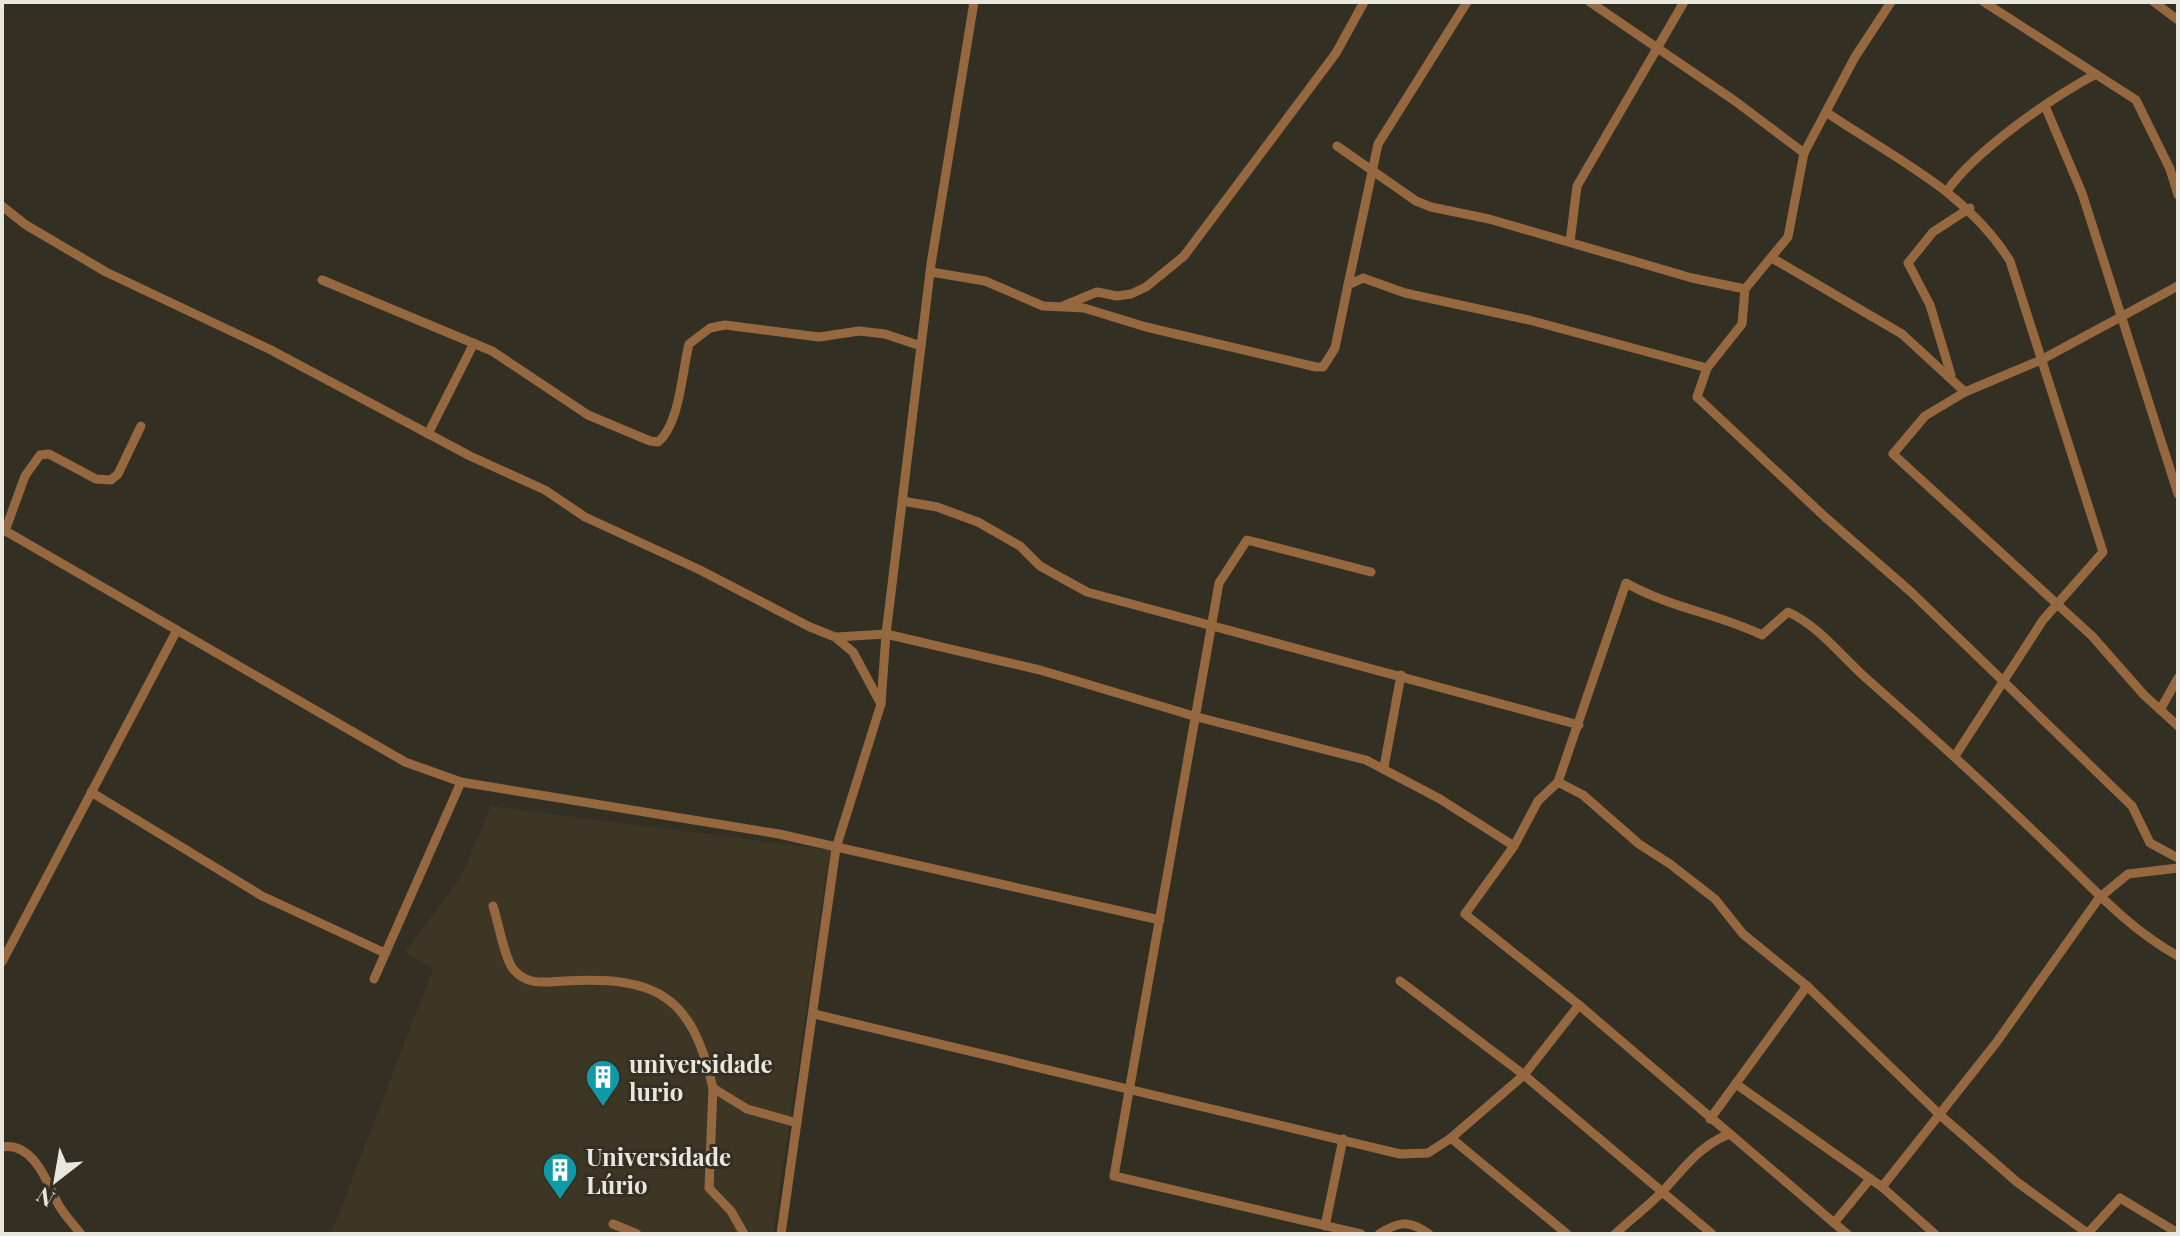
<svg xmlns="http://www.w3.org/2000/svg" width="2180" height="1236" font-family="'Playfair Display',serif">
<rect width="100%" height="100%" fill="#342f23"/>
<path fill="#3e3624" d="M491,806l339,44 -57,384h-442l102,-265 -28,-17 56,-75z"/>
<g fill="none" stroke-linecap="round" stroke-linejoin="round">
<g stroke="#966840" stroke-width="9">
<path d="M1590,2l145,99 69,52"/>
<path d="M1891,2l-36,55 -51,96 -16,84 -43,52 -3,35 -35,44 -10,29 128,120 86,75 221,214 18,37 28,15"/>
<path d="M1984,2l152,98 34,69 8,26"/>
<path d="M2154,2l24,18"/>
<path d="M2045,106l37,87 96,301"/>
<path d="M1826,112c66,45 141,79 184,149l93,291 -60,68 -88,136"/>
<path d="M1337,146l79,55 15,6 58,12 203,59 53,11"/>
<path d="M1947,191c29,-41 104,-93 149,-117"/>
<path d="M2,206l24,19 80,47 163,77 201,107 75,34 40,27 113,52 112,58 25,10 18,15 28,52"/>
<path d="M1570,242l7,-56 107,-184"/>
<path d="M1772,258l130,76 63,58 76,-32 137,-74"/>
<path d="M931,272l54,9 58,25 41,2 62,19 170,40h7l12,-19 13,-63 15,-7 42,15 124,27 178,48"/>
<path d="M322,280l170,71 96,64 62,26 8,1c22,-18 24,-71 31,-98l21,-16 15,-3 94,12 40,-6 26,3 36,12"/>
<path d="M1348,285l30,-141 89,-142"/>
<path d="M1063,306l34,-14 20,4 14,-2 15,-7 38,-31 152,-203 28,-51"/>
<path d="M1951,375l-21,-70 -22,-42 25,-31 37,-24"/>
<path d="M1965,392l-40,24 -32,38 199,182 52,59 34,31"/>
<path d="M428,434l46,-91"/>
<path d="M902,501l35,6 41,15 42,24 20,20 47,26 492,133"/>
<path d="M2,529l403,233 56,20 318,52 381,86"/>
<path d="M5,531l20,-55 15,-21 9,-1 47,25 15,1 7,-6 23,-48"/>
<path d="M837,637l49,-3 154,36 157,47 169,43 74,39 74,47"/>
<path d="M2160,710l18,-32"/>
<path d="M1384,767l17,-92"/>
<path d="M1558,782l25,13 56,49 31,20 45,35 28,35 64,52 133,129 77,67 70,51"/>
<path d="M91,792l171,104 123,57"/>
<path d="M493,906c5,15 12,55 21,64 14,16 31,12 51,11 93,-5 127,15 148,107l34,21 50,14"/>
<path d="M2,962l175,-332"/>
<path d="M374,979l87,-197"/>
<path d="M1400,981l124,94 188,159"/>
<path d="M814,1014l586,140 28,-1 23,-15 116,96"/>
<path d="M1736,1084l146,103 53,47"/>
<path d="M713,1088l-4,100 22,23 13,23"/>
<path d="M1710,1119l97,-133"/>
<path d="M1451,1138l73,-63 55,-70"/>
<path d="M2,1147c31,-5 45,34 55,55 6,12 16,22 24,32"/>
<path d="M1882,1187l114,-144 103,-145 29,-24 50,-6"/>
<path d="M1834,1223l36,-44"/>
<path d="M613,1224l24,10"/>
<path d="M1325,1226l18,-87"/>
<path d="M781,1234l55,-386 45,-144 5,-70 45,-370 43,-262"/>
<path d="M1361,1234l-247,-58 105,-593 28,-43 124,32"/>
<path d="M1379,1234c20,-13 30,-14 50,0"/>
<path d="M1615,1234c15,-14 32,-27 47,-42 21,-22 36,-45 65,-57"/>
<path d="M1847,1234l-268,-229 -114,-91 49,-68 24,-45 20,-19 68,-199c47,26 90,30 136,52l26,-23c31,14 53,44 79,67 62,54 122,109 181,166 42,40 78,82 130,111"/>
<path d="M2087,1234l33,-36 58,35"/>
</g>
</g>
<defs>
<g id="building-pin" transform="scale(1.8)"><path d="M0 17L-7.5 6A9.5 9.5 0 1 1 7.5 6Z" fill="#0f9aa8" stroke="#342f23"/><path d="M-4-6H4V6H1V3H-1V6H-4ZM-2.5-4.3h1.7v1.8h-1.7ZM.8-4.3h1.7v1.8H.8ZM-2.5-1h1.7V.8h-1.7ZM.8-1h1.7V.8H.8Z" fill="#fff"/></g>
</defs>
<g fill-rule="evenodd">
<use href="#building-pin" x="603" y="1077"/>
<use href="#building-pin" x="560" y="1170"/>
</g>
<g text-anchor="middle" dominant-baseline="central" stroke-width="6" stroke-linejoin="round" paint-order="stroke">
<g font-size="24" font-weight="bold" fill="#e9e6de" stroke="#342f23" text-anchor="start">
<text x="629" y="1063">universidade<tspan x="629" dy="28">lurio</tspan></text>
<text x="586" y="1156">Universidade<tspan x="586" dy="28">Lúrio</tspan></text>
</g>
</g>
<rect width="2180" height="1236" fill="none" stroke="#e9e6de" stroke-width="8"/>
<g transform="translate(56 1180) rotate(211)" stroke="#342f23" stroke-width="6" paint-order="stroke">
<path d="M0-6L14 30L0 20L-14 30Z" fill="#e9e6de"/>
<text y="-12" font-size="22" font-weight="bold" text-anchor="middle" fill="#e9e6de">N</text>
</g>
</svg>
